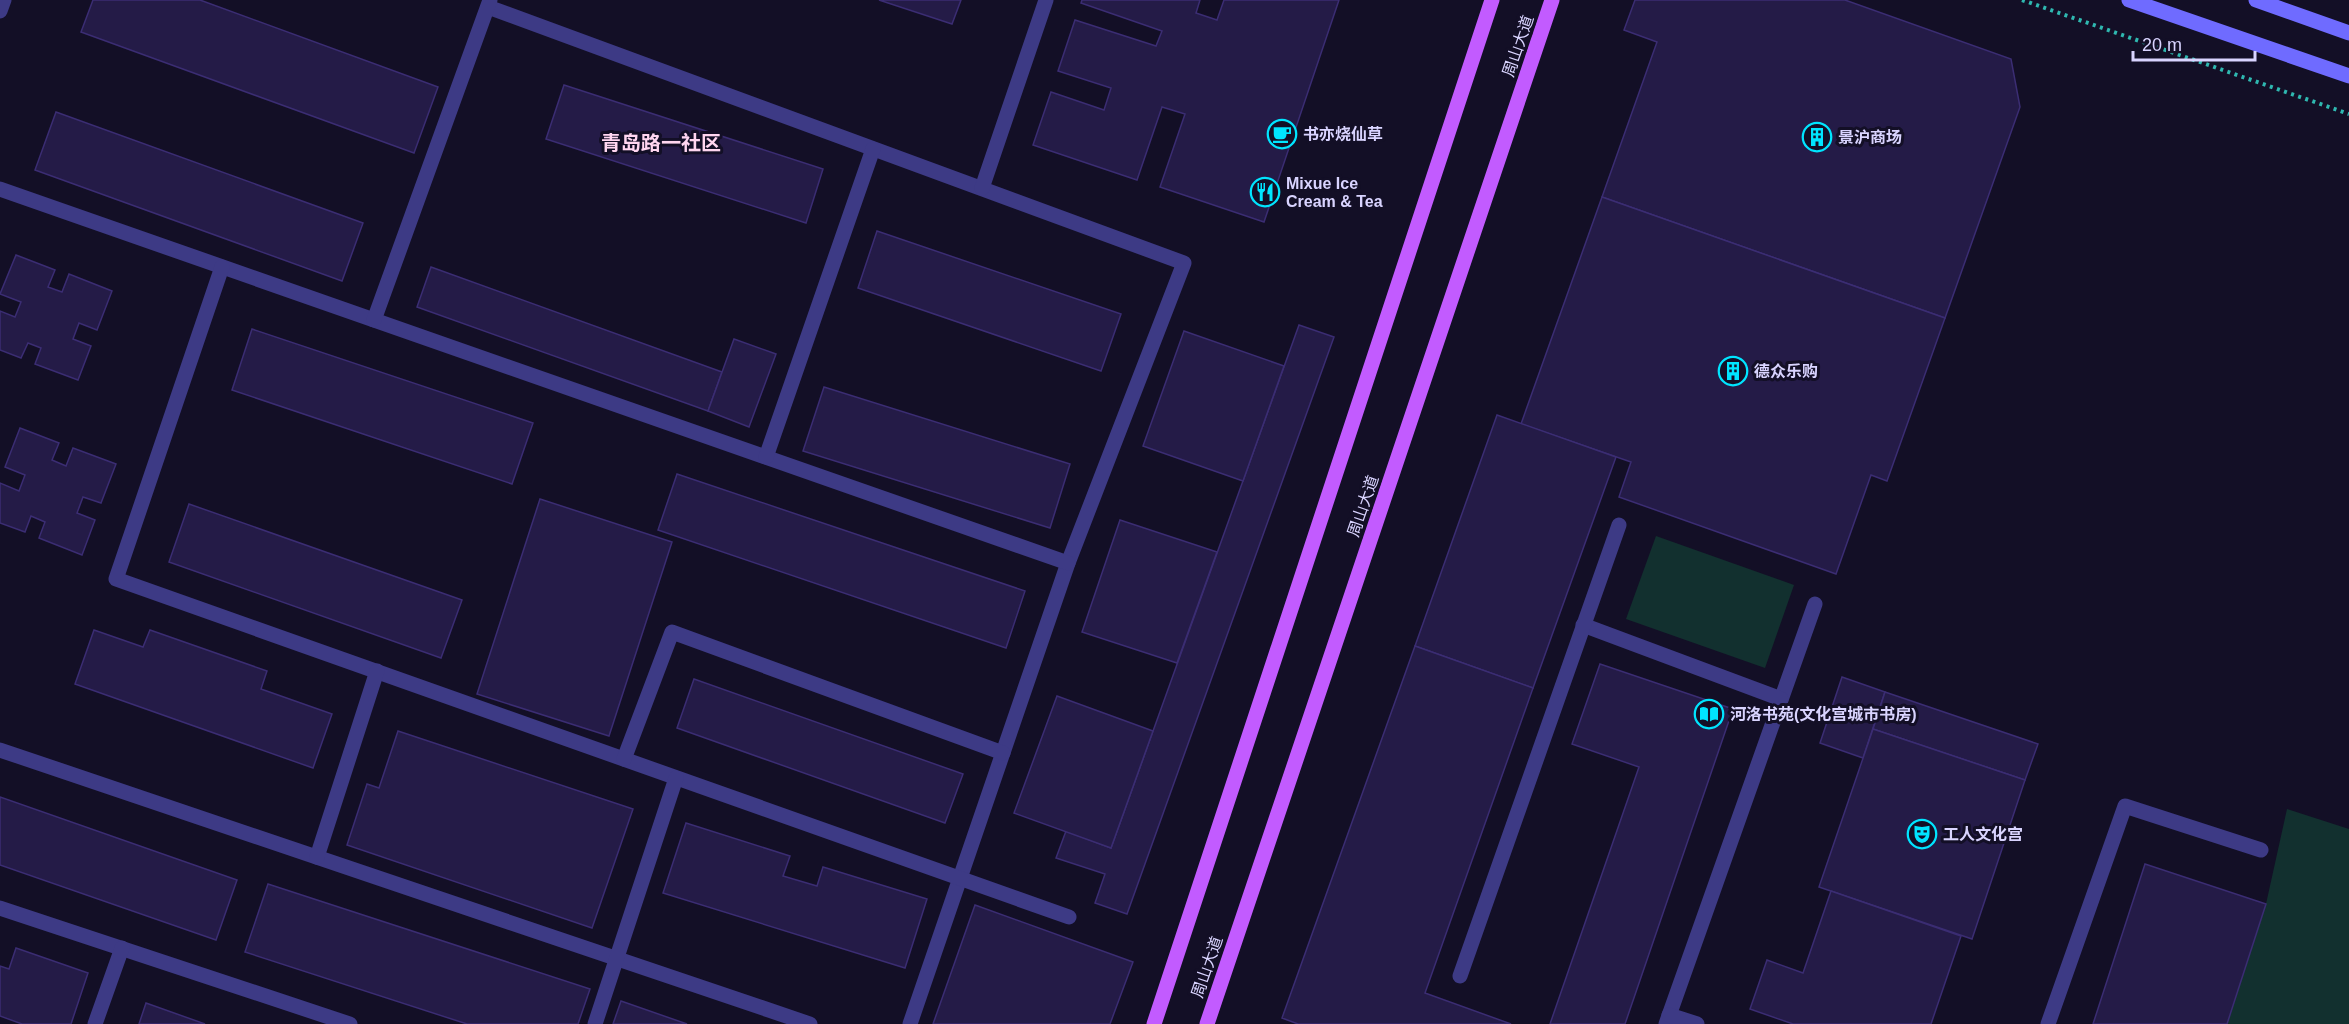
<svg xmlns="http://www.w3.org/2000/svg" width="2349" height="1024" font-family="Arial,'Noto Sans SC',sans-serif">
<rect width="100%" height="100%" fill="#130f26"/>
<g fill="#12302f">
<path d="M1656,536l138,49 -29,83 -139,-49z"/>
<path d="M2287,809l62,20v195h-122l39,-120z"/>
</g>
<g fill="#241b47" stroke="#3b2d73" stroke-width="1.5">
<path d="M93,0h107l238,87 -24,66 -333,-121z"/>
<path d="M879,0h82l-9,24z"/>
<path d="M1082,0h118l-4,13 21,7 7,-20h115l-75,222 -104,-35 25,-73 -23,-7 -25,73 -104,-35 18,-53 53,18 7,-22 -53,-17 17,-51 81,26 6,-15 -81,-28z"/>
<path d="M1635,0h210l166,59 9,48 -75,211 -343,-121 55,-155 -33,-12z"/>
<path d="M564,85l259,84 -17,54 -260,-84z"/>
<path d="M56,112l307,111 -21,58 -307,-111z"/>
<path d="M1602,197l343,121 -58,163 -16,-6 -35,99 -217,-77 12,-35 -110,-38z"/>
<path d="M877,231l244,83 -20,57 -243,-83z"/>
<path d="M16,255l39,15 -7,17 14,5 7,-18 43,17 -15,39 -18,-7 -6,16 18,7 -13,34 -43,-16 6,-16 -13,-5 -7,15 -21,-8v-39l15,6 6,-15 -21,-8z"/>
<path d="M431,267l291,105 -14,39 -291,-104z"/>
<path d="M1299,325l35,12 -207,577 -32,-11 10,-29 -49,-16 10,-27 45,17z"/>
<path d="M252,329l281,94 -21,61 -280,-94z"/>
<path d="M1184,331l100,35 -41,115 -100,-35z"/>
<path d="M734,339l42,15 -27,73 -41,-16z"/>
<path d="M824,387l246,77 -20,64 -247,-77z"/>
<path d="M1497,415l119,42 -83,231 -118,-42z"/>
<path d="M20,428l39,15 -7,17 14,6 7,-18 43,16 -15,39 -18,-6 -6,16 18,7 -13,35 -43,-17 6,-16 -14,-6 -6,16 -25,-9v-40l19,8 6,-16 -20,-8z"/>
<path d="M677,474l348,117 -19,57 -348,-118z"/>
<path d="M540,499l132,43 -63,194 -132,-42z"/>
<path d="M189,504l273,96 -21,58 -272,-96z"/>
<path d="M1120,520l97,32 -40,111 -95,-31z"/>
<path d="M94,630l49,17 7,-17 117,41 -6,18 71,25 -19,54 -238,-84z"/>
<path d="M1415,646l118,42 -108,305 86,31h-213l-16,-6z"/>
<path d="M1600,664l133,45 -108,315h-75l89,-257 -67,-23z"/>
<path d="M1842,677l43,15 -22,66 -43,-15z"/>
<path d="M694,679l269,95 -18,49 -268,-95z"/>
<path d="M1885,692l153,52 -13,36 -152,-51z"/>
<path d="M1057,696l96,35 -42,117 -97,-35z"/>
<path d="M1873,729l152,51 -53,159 -153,-52z"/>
<path d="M398,731l235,78 -41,119 -245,-83 20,-61 12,4z"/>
<path d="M0,797l237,83 -21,60 -216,-75z"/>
<path d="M686,823l104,33 -7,20 34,10 6,-19 104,32 -22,69 -242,-75z"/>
<path d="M2145,864l121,40 -39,120h-134z"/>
<path d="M268,884l322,105 -12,35h-111l-222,-72z"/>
<path d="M1831,891l130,45 -30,88h-138l-43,-15 17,-49 36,13z"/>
<path d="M975,905l158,57 -23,62h-177z"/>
<path d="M16,948l72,25 -17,51h-49l-22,-8v-50l9,3z"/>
<path d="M621,1001l66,23h-74z"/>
<path d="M146,1003l59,21h-66z"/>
</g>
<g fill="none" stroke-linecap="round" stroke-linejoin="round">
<path stroke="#2fb8b0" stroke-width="4" stroke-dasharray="3 4.5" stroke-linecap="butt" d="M2022,0l327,114"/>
<g stroke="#3d3a85" stroke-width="15">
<path d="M488,7l696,256 -116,300 -158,461"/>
<path d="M982,188l64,-188"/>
<path d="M0,189l1068,374"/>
<path d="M222,267l-106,312 953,338"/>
<path d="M374,320l116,-320"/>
<path d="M766,457l107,-308"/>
<path d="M0,750l810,274"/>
<path d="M624,759l48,-127 331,121"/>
<path d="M317,857l60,-186"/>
<path d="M0,908l350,116"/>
<path d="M95,1024l27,-76"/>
<path d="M595,1024l81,-246"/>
<path d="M1666,1024l149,-420"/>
</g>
<g stroke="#3d3a85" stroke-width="15">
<path d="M0,11l4,-11"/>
<path d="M1583,625l198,74"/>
<path d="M1460,976l159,-451"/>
<path d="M1669,1015l28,9"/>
<path d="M2048,1024l77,-218 136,44"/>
</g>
<g stroke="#6f6bff" stroke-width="15">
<path d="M2129,0l220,76"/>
<path d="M2256,0l93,33"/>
</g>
<g stroke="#c25bff" stroke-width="15">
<path d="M1154,1024l338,-1024"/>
<path d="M1207,1024l345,-1024"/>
</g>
</g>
<defs>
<g id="cafe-ring" transform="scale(1.5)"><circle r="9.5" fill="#130f26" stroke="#00e5ff" stroke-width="1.5"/><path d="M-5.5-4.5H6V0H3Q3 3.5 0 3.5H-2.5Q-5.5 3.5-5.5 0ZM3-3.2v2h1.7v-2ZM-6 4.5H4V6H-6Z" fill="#00e5ff"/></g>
<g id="building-ring" transform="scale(1.5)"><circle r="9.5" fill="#130f26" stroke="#00e5ff" stroke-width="1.5"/><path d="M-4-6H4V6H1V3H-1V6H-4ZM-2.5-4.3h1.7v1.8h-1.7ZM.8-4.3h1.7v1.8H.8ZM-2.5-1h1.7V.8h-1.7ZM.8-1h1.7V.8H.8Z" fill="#00e5ff"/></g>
<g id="restaurant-ring" transform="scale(1.5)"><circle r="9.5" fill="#130f26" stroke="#00e5ff" stroke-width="1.5"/><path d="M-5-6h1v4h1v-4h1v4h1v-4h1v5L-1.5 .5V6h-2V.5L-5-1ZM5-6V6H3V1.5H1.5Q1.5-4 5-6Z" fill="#00e5ff"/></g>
<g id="library-ring" transform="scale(1.5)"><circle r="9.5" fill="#130f26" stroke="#00e5ff" stroke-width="1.5"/><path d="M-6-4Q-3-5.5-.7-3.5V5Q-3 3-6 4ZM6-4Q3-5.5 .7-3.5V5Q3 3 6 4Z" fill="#00e5ff"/></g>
<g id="theatre-ring" transform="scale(1.5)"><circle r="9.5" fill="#130f26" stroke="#00e5ff" stroke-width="1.5"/><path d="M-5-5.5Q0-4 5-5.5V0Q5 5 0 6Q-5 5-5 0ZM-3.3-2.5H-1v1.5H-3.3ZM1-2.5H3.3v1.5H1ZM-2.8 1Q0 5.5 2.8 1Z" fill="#00e5ff"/></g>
</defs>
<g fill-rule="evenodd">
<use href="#cafe-ring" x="1282" y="134"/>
<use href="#building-ring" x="1817" y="137"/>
<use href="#restaurant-ring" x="1265" y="192"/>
<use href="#building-ring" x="1733" y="371"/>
<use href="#library-ring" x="1709" y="714"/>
<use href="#theatre-ring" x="1922" y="834"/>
</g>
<g text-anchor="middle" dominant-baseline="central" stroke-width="6" stroke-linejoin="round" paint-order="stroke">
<g font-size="16" fill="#d9d4ff" stroke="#130f26">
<text transform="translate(1518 46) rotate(-71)">周山大道</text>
<text transform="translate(1363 506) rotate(-71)">周山大道</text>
<text transform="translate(1207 967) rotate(-71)">周山大道</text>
</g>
<g font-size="16" font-weight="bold" fill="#d9d4ff" stroke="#130f26" text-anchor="start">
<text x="1303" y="134">书亦烧仙草</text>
<text x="1838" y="137">景沪商场</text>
<text x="1286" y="183">Mixue Ice<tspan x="1286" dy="18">Cream &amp; Tea</tspan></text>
<text x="1754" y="371">德众乐购</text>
<text x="1730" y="714">河洛书苑(文化宫城市书房)</text>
<text x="1943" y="834">工人文化宫</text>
</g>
<g font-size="20" font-weight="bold" fill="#ffd6f0" stroke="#130f26">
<text x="661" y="143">青岛路一社区</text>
</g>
</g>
<path d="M2133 51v9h122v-9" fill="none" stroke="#d9d4ff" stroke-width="3"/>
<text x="2142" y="51" font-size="18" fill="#d9d4ff" stroke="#130f26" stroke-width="4.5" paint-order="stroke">20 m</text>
</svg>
